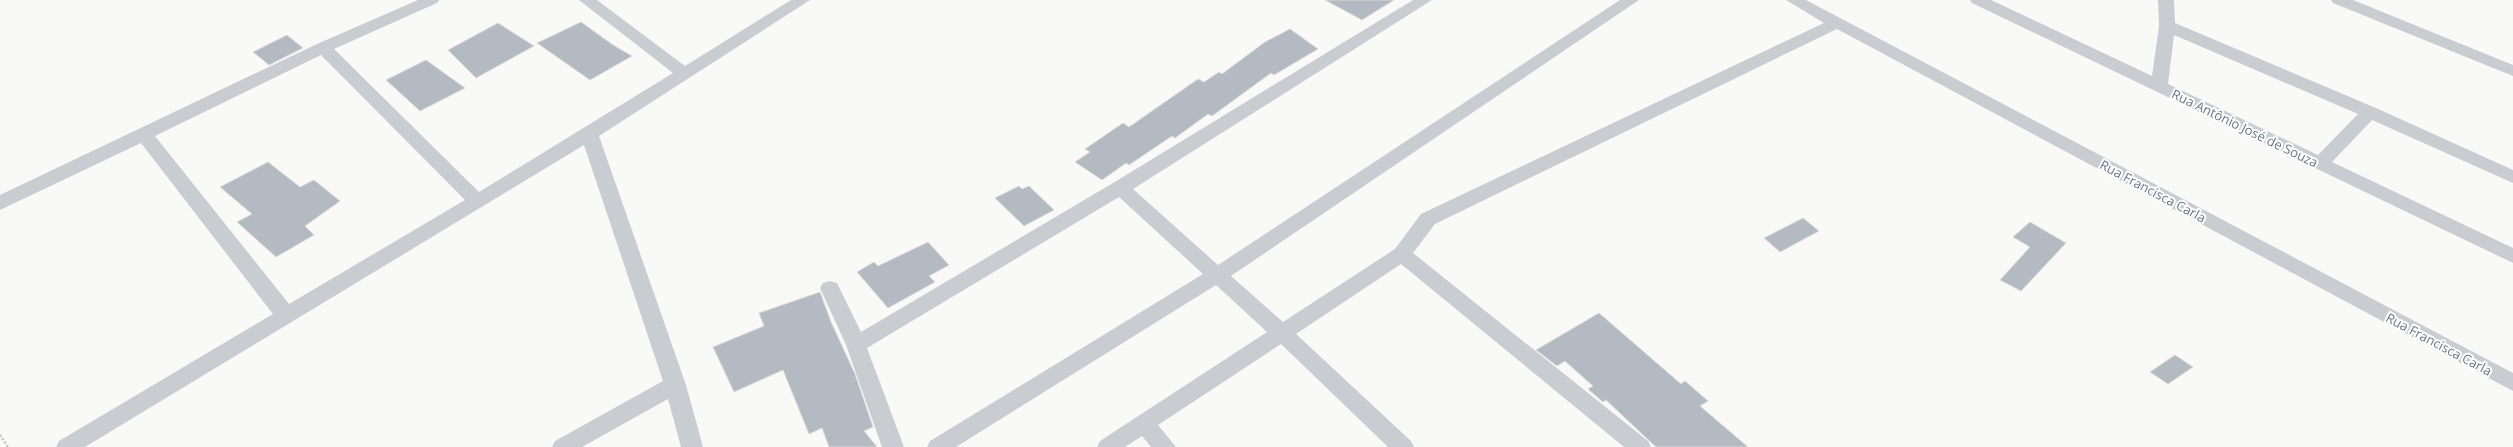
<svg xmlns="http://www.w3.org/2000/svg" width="2513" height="447" font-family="'Open Sans',sans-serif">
<rect width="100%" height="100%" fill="#f9faf7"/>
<g fill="#b3bac1" stroke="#dbdbd9">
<path d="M1325,0h69l-32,20z"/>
<path d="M581,22l32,23 19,11 -42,24 -53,-37z"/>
<path d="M498,23l36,23 -58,32 -28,-28z"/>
<path d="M1290,29l28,20 -44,26 -3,-2 -59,43 -4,-2 -33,24 -3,-2 -43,29 -3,-2 -24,17 -27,-18 15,-10 -5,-3 38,-26 6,4 69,-48 6,3 15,-10 3,2 43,-32z"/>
<path d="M287,35l16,13 -34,17 -16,-13z"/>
<path d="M426,60l39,28 -45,23 -34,-31z"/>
<path d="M268,162l32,25 14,-7 26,21 -35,25 9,9 -38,22 -39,-35 15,-8 -32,-27z"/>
<path d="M1019,186l3,3 7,-3 25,24 -30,16 -29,-28z"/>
<path d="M1803,218l16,13 -39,21 -16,-14z"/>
<path d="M2030,222l36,21 -45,48 -21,-11 30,-33 -17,-10z"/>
<path d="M928,242l21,23 -20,11 6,6 -47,26 -31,-36 17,-10 4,4z"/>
<path d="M820,292l11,30 24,52 18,53 -9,4 13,16h-48l-7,-19 -13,6 -26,-64 -49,22 -21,-45 51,-21 -5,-13z"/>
<path d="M1599,313l82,71 4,-3 23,20 -8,5 48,41h-92l-50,-47 -3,2 -15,-13 5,-3 -28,-25 -8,5 -21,-16z"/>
<path d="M2175,355l18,12 -25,17 -18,-12z"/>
</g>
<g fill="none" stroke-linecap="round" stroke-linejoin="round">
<path stroke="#c2c4c7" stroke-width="2.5" stroke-dasharray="2 2" stroke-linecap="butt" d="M0,435l8,12"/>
<g fill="#c9cdd1" fill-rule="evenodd">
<path d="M418,0h21l-2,3 -103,46 145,143 194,-119 -94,-73h18l88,66 106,-66h19l-211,136 87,249 17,62h-22l-13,-48 -86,48h-30l3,-6 108,-60 -79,-236 -499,302h-29l3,-6 214,-127 -132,-171 -141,67v-15l317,-151zM321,55l144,145 -176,104 -134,-168z"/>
<path d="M1413,0h19l-299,189 85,76 402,-265h19l-408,276 52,46 112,-73 26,-35 403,-191 -38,-23h20l707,373v18l-676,-362 -402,195 -22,29 235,188 3,6h-27l-223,-183 -105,70 115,107 3,6h-26l-107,-103 -123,81 18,22h-25l-9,-11 -17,11h-28l3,-6 167,-109 -51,-47 -260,162h-29l3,-6 273,-167 -84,-77 -252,151 37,99h-22l-36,-102 -26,-57 3,-5 7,-2 7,2 24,49 252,-149z"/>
<path d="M1970,0h21l161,76 7,-50 -1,-26h16l1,23 201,85 137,62v13l-141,-63 -40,42 181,86v15l-541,-260zM2174,35l184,79 -40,41 -150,-71z"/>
<path d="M2331,0h22l160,65v11l-180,-73z"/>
</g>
</g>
<g text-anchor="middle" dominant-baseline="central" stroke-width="4" stroke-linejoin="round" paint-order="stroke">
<g font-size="13" fill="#66778b" stroke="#fff">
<text transform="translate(2245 128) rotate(26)">Rua Antônio José de Souza</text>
<text transform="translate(2153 191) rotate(28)">Rua Francisca Carla</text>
<text transform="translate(2439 344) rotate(28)">Rua Francisca Carla</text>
</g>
</g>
</svg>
